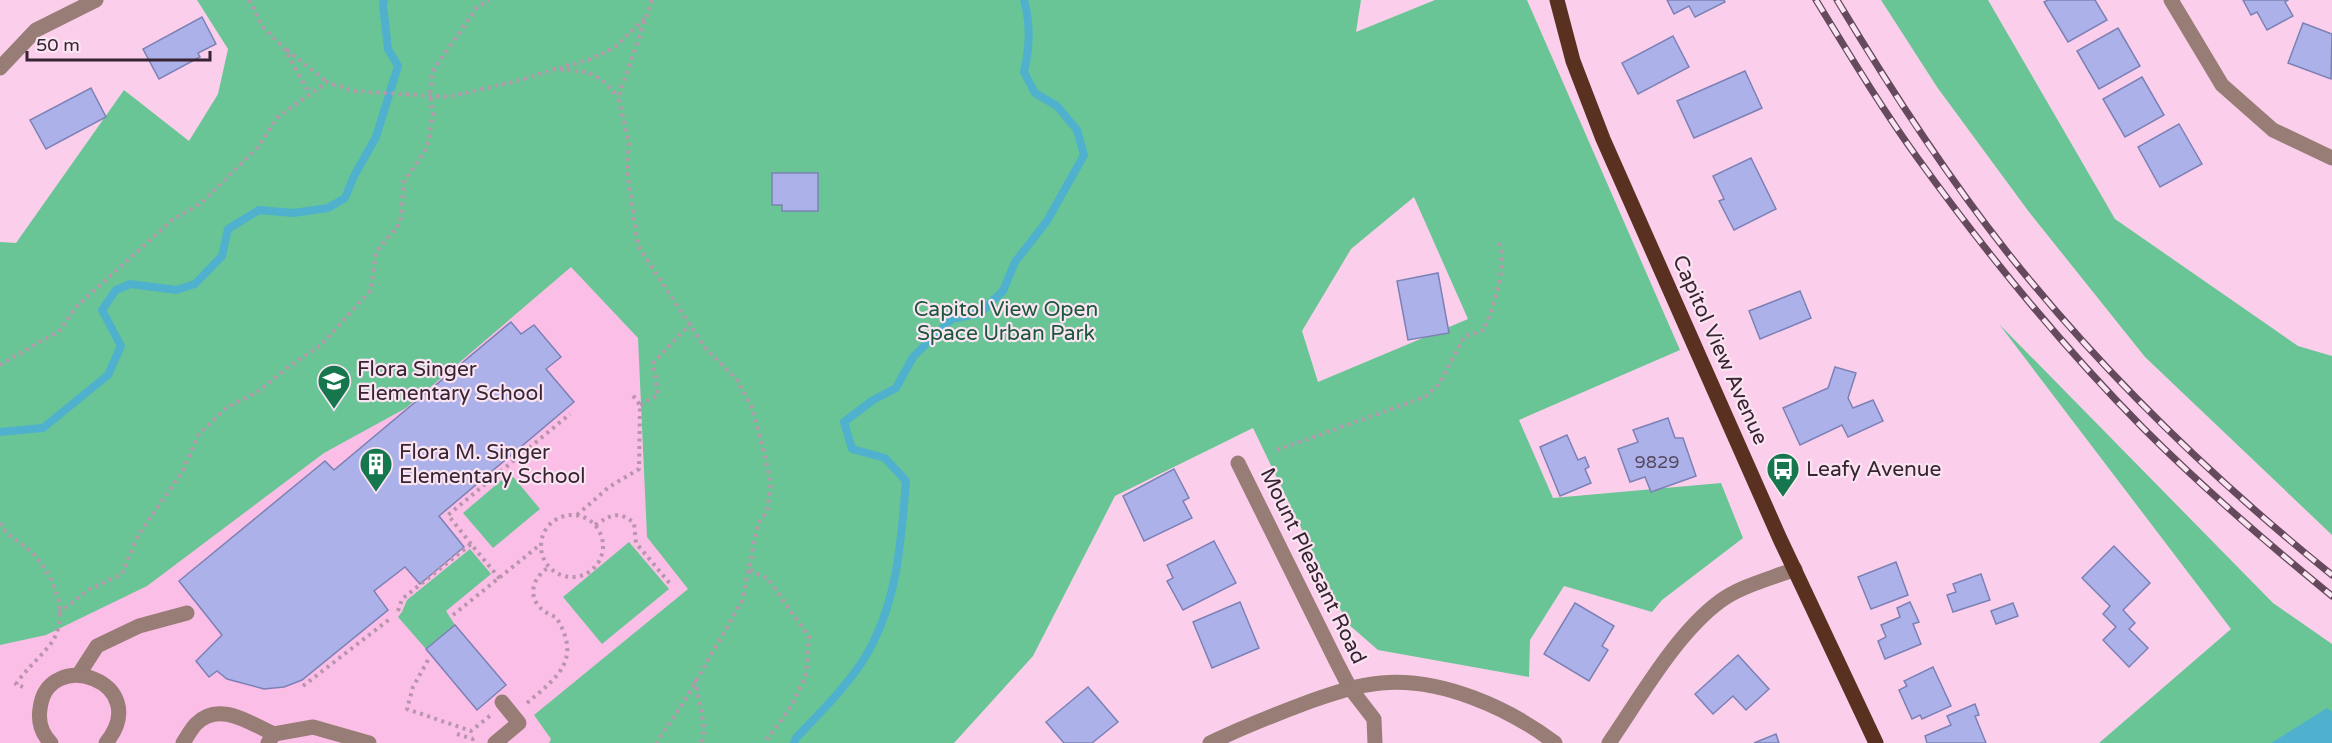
<svg xmlns="http://www.w3.org/2000/svg" width="2332" height="743" font-family="'Varela Round',sans-serif">
<rect width="100%" height="100%" fill="#fbcfec"/>
<path fill="#fbbee6" d="M322,0h328l228,743h-878v-468l236,-115z"/>
<g fill="#69c595" fill-rule="evenodd">
<path d="M197,0h1164l-5,32 79,-32h92l153,350 -161,70 34,78 168,-15 22,55 -81,62 -10,12 -88,-26 -34,54 -1,37 -151,-27 -31,-27 -94,-195 -138,68 -82,160 -79,87h-405l2,-4 -17,-24 154,-126 -41,-52 -9,-199 -67,-71 -165,141 -82,45 -177,133 -101,49 -46,10v-403l16,1 108,-153 65,51 29,-47 10,-45zM1414,197l54,122 -150,63 -16,-51 49,-82z"/>
<path d="M1881,0h107l127,219 183,127 34,10v179l-187,-178 -116,-145 -92,-125z"/>
<path d="M1999,324l274,279 59,41v99h-233l132,-114z"/>
<path d="M510,473l30,36 -47,39 -30,-35z"/>
<path d="M629,542l40,47 -67,55 -39,-47z"/>
<path d="M470,549l21,25 -45,37 9,14 -29,24 -28,-32 4,-5 5,-12z"/>
</g>
<path fill="#4fb1cd" d="M2327,708l5,4v31h-61z"/>
<g fill="none" stroke-linecap="round" stroke-linejoin="round">
<g stroke="#4fb1cd" stroke-width="8">
<path d="M0,432l43,-4 65,-53 13,-29 -19,-36 14,-20 14,-6 46,6 19,-6 27,-28 6,-27 31,-19 34,3 35,-5 17,-10 9,-22 22,-39 22,-71 -10,-17 -5,-44 1,-5"/>
<path d="M794,743l2,-5c21,-22 49,-50 66,-76 35,-54 39,-118 44,-181l-21,-23 -33,-9 -8,-27 29,-22 23,-12 17,-31 39,-38 28,-6 23,-22 12,-29 32,-41 37,-66 -7,-25 -20,-24 -22,-13 -11,-21c6,-25 7,-47 0,-72"/>
</g>
</g>
<g fill="#acb2e9" stroke="#7c81b5" stroke-width="1.5">
<path d="M1667,0h57l1,2 -30,15 -6,-11 -15,8z"/>
<path d="M2048,0h47l12,20 -39,22 -24,-40z"/>
<path d="M2243,0h45l-3,2 8,14 -26,14 -10,-18 -6,3z"/>
<path d="M202,17l14,27 -18,9 2,4 -41,22 -16,-30z"/>
<path d="M2303,23l29,11 -1,45 -43,-16z"/>
<path d="M2118,28l22,38 -41,23 -22,-38z"/>
<path d="M1673,36l16,31 -51,27 -16,-31z"/>
<path d="M1745,71l17,37 -68,30 -17,-37z"/>
<path d="M2142,77l22,38 -39,22 -22,-38z"/>
<path d="M91,88l15,29 -60,32 -16,-29z"/>
<path d="M2179,124l23,40 -42,23 -22,-40z"/>
<path d="M1751,158l25,51 -42,21 -15,-29 5,-2 -11,-23z"/>
<path d="M772,173h46v38h-36v-6h-10z"/>
<path d="M1438,273l11,60 -41,7 -11,-59z"/>
<path d="M1800,291l11,27 -51,21 -11,-28z"/>
<path d="M511,322l10,12 13,-9 27,32 -15,12 28,33 -135,114 25,31 -44,37 -15,-17 -31,24 14,19 -86,70 -18,7 -20,2 -37,-10 -10,-8 -8,6 -13,-16 26,-26 -43,-54 146,-120 9,9z"/>
<path d="M1835,367l21,6 -8,25 5,10 20,-8 10,21 -35,16 -6,-12 -42,20 -17,-37 45,-20z"/>
<path d="M1668,418l7,20h8l13,38 -45,16 -6,-15 -15,5 -12,-33 20,-7 -5,-12z"/>
<path d="M1567,435l11,25 7,-3 4,10 -4,2 6,14 -31,13 -20,-49z"/>
<path d="M1174,469l15,29 -6,3 9,17 -48,23 -21,-45z"/>
<path d="M1214,541l22,42 -53,27 -16,-29 6,-3 -6,-13z"/>
<path d="M2114,546l36,37 -27,27 12,13 -6,6 19,19 -19,19 -26,-27 13,-13 -13,-13 7,-8 -28,-28z"/>
<path d="M1896,562l12,33 -37,14 -13,-32z"/>
<path d="M1981,574l9,26 -37,12 -6,-17 9,-3 -3,-8z"/>
<path d="M1240,602l19,46 -47,20 -19,-46z"/>
<path d="M1910,602l9,20 -6,2 8,20 -36,15 -7,-18 8,-4 -5,-12 19,-8 -3,-9z"/>
<path d="M1575,603l39,23 -12,20 6,4 -19,31 -45,-27z"/>
<path d="M2013,603l5,13 -22,8 -5,-13z"/>
<path d="M455,625l51,60 -29,25 -51,-61z"/>
<path d="M1738,655l31,34 -23,21 -13,-14 -20,18 -18,-20z"/>
<path d="M1933,667l18,39 -29,13 -2,-4 -8,4 -13,-29 8,-4 -3,-5z"/>
<path d="M1088,687l30,35 -26,21h-28l-18,-21z"/>
<path d="M1975,704l4,11 -4,1 11,27h-59l-2,-7 26,-11 -4,-9z"/>
<path d="M1776,734l3,9h-25z"/>
</g>
<g fill="none" stroke-linecap="round" stroke-linejoin="round">
<g stroke="#b995ad" stroke-width="4" stroke-dasharray="3 4.5" stroke-linecap="butt">
<path d="M249,0l14,27 21,21 25,45"/>
<path d="M652,0l-34,98 11,43 -2,30 11,75 67,102 32,32 16,30 18,72 -4,30 -9,11 -16,78 -57,99 -29,43"/>
<path d="M287,50l40,32"/>
<path d="M559,68l29,-8 26,-12 32,-31"/>
<path d="M0,365l59,-34 18,-25 94,-85 30,-18 56,-55 21,-31 49,-35 27,9 94,6 73,-17 34,-11 32,3 15,8 16,17"/>
<path d="M640,405l18,-10 -5,-32 37,-39"/>
<path d="M1277,450l148,-53 14,-13 25,-47 20,-7c9,-23 24,-66 15,-89"/>
<path d="M577,515l32,-28 30,-18 1,-64 -9,-12"/>
<circle cx="572" cy="546" r="31"/>
<path d="M0,523c6,13 21,19 30,28 23,22 41,62 22,91 -11,15 -26,27 -36,42l7,3"/>
<path d="M595,525c16,-10 23,-15 39,-2l2,20 36,43"/>
<path d="M471,544l-23,-29 122,-101"/>
<path d="M750,570l18,9 41,58 -3,38 -16,33 -26,35"/>
<path d="M398,611l4,-12 69,-55 29,35"/>
<path d="M59,613l29,-23 34,-16 15,-37 45,-65 17,-38 27,-26 33,-17 28,-23 34,-23 50,-55 5,-38 24,-29 4,-41 23,-35 6,-32 -3,-20 2,-23 45,-65 12,-7"/>
<path d="M453,615l88,-71"/>
<path d="M428,660l-15,27 -6,22 64,22 20,-16"/>
<path d="M695,680l9,46 -2,17"/>
<path d="M303,686l88,-68"/>
<path d="M527,703c32,-27 55,-44 29,-86 -27,-9 -31,-34 -7,-50"/>
<path d="M457,734l16,5 3,-2"/>
</g>
<g stroke="#977d75" stroke-width="15">
<path d="M2171,0l51,85 51,45 59,28"/>
<path d="M0,68l36,-38 60,-30"/>
<path d="M1238,463l99,200 13,25 24,31 1,24"/>
<path d="M79,674l18,-28 42,-20 48,-13"/>
<path d="M274,734l39,-7 56,16"/>
<path d="M51,743c-9,-9 -13,-21 -11,-34 7,-64 115,-27 66,34"/>
<path d="M183,743c4,-6 8,-14 13,-19 23,-24 55,0 78,10l-6,9"/>
<path d="M495,743l24,-20 -17,-21"/>
<path d="M1210,743c33,-16 66,-29 101,-42 23,-8 46,-16 70,-18 59,-6 128,25 174,60"/>
<path d="M1609,743c31,-45 67,-109 110,-141 21,-16 51,-23 76,-33"/>
</g>
<path stroke="#5a3021" stroke-width="15" d="M1557,0l16,61 30,78 177,400 96,204"/>
<g stroke="#644a5c" stroke-width="7">
<g id="rail">
<path d="M1816,0c33,54 66,109 103,160 68,94 142,185 224,268 59,59 124,115 189,168"/>
<path d="M1837,0c52,87 107,172 170,252 95,120 206,227 325,323"/>
</g>
</g>
<use href="#rail" stroke="#fae4f2" stroke-width="4.5" stroke-dasharray="14" stroke-linecap="butt"/>
</g>
<defs>
<g id="school-pin" transform="scale(1.725)"><path d="M0 17L-7.5 6A9.5 9.5 0 1 1 7.5 6Z" fill="#16774e" stroke="#fae4f2"/><path d="M0-5L7-2L0 1L-7-2ZM-4 1L0 2.5L4 1V4Q0 6-4 4Z" fill="#fff"/></g>
<g id="building-pin" transform="scale(1.725)"><path d="M0 17L-7.5 6A9.5 9.5 0 1 1 7.5 6Z" fill="#16774e" stroke="#fae4f2"/><path d="M-4-6H4V6H1V3H-1V6H-4ZM-2.5-4.3h1.7v1.8h-1.7ZM.8-4.3h1.7v1.8H.8ZM-2.5-1h1.7V.8h-1.7ZM.8-1h1.7V.8H.8Z" fill="#fff"/></g>
<g id="bus-pin" transform="scale(1.725)"><path d="M0 17L-7.5 6A9.5 9.5 0 1 1 7.5 6Z" fill="#16774e" stroke="#fae4f2"/><path d="M-5-6H5V4H4V6H2V4H-2V6H-4V4H-5ZM-3.5-4V0h7V-4ZM-3.5 1.2v1.5H-2V1.2ZM2 1.2v1.5H3.5V1.2Z" fill="#fff"/></g>
</defs>
<g fill-rule="evenodd">
<use href="#school-pin" x="334" y="381"/>
<use href="#building-pin" x="376" y="464"/>
<use href="#bus-pin" x="1783" y="469"/>
</g>
<g text-anchor="middle" dominant-baseline="central" stroke-width="4.5" stroke-linejoin="round" paint-order="stroke">
<g font-size="18" fill="#54475f">
<text x="1657" y="462">9829</text>
</g>
<g font-size="21" fill="#1b573b" stroke="#fae4f2">
<text x="1006" y="309">Capitol View Open<tspan x="1006" dy="24">Space Urban Park</tspan></text>
</g>
<g font-size="21" fill="#372331" stroke="#fae4f2">
<text transform="translate(1720 350) rotate(66)">Capitol View Avenue</text>
<text transform="translate(1313 566) rotate(64)">Mount Pleasant Road</text>
</g>
<g font-size="21" fill="#372331" stroke="#fae4f2" text-anchor="start">
<text x="357" y="369">Flora Singer<tspan x="357" dy="24">Elementary School</tspan></text>
<text x="399" y="452">Flora M. Singer<tspan x="399" dy="24">Elementary School</tspan></text>
<text x="1806" y="469">Leafy Avenue</text>
</g>
</g>
<path d="M27 51v9h183v-9" fill="none" stroke="#372331" stroke-width="3"/>
<text x="36" y="51" font-size="18" fill="#372331" stroke="#fae4f2" stroke-width="4.5" paint-order="stroke">50 m</text>
</svg>
